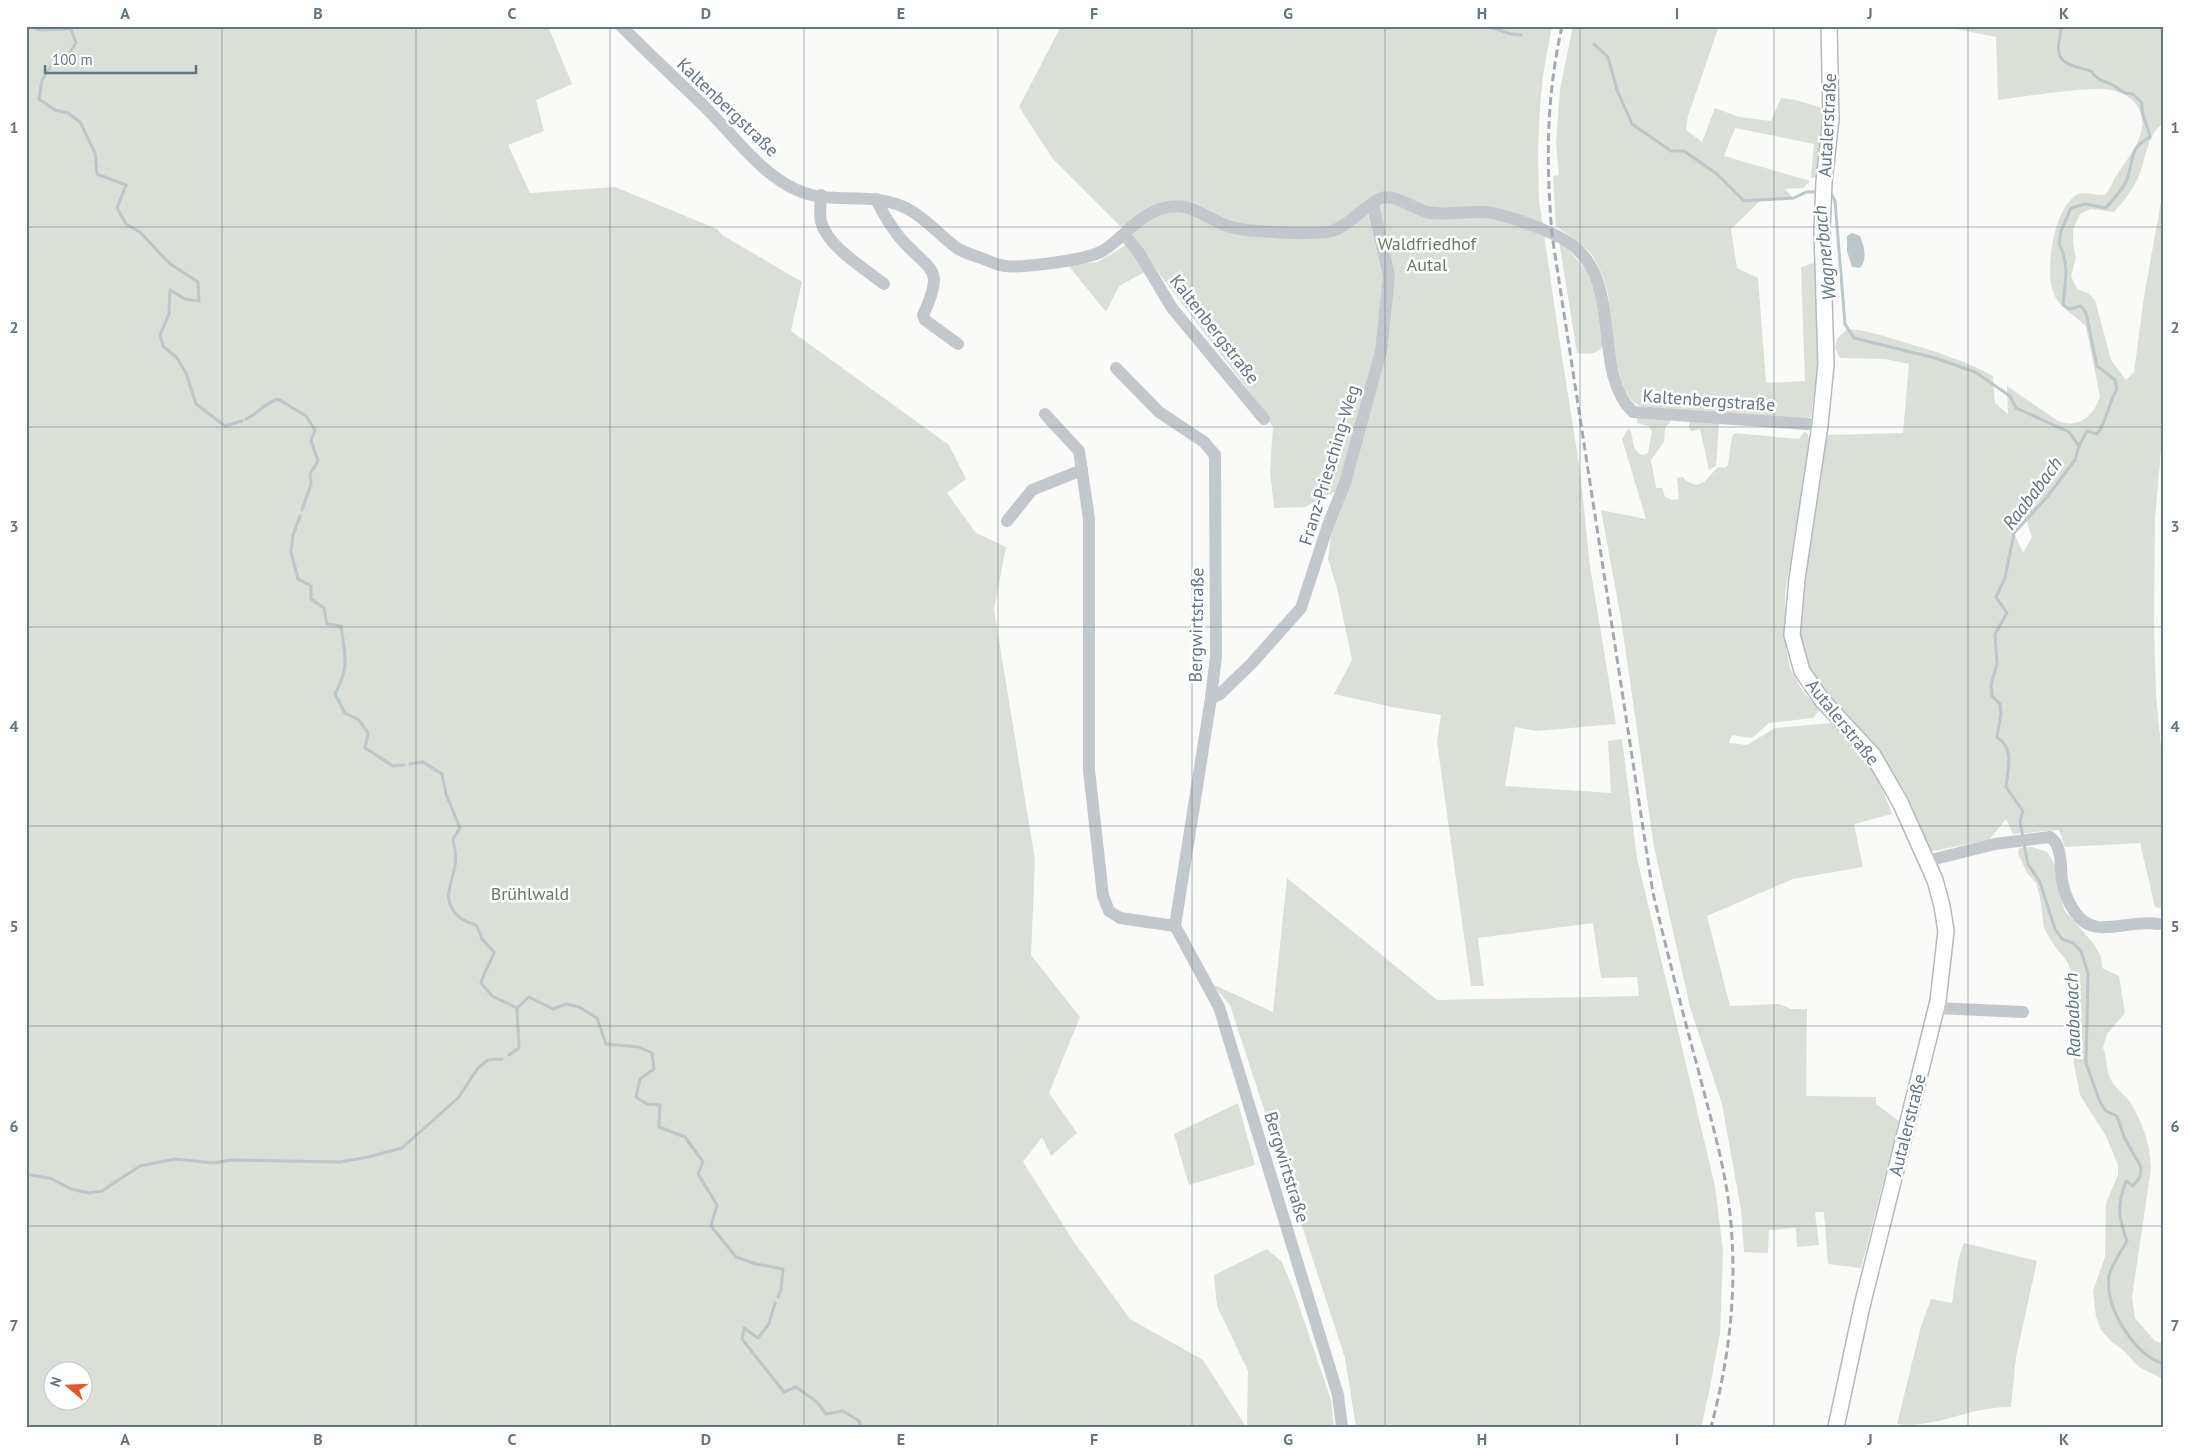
<svg xmlns="http://www.w3.org/2000/svg" width="2189" height="1453" font-family="'PT Sans',sans-serif">
<rect width="100%" height="100%" fill="#fafaf8"/>
<g fill="#dadfd7" fill-rule="evenodd">
<path d="M26,26h522l24,58 -36,16 8,31 -36,14 22,48 85,-6 102,42 5,6 80,47 -11,49 158,114 17,34 -19,14 29,40 30,14 -12,63 41,250 -4,95 49,62 -31,76 28,40 -26,23 -9,-19 -19,25 51,80 56,77 73,41 43,67h-1220zM52,1370h30v30h-30z"/>
<path d="M1061,26h491l-9,49 -3,31 -2,45 1,49 21,144 20,127 10,95 26,158 -79,7 -22,-4 -10,59 106,7 -3,-52 14,-2 15,119 78,328 8,66 -3,82 -12,63 -7,30h-345l-11,-69 -115,-353 -18,-21 61,28 14,-134 150,122 202,-4 -2,-19 -36,1 -8,-55 -115,15 6,48h-13l-34,-244 4,-27 -44,-7 -63,-14 18,-34 -15,-72 -9,-29 8,-68 -31,16 -31,1 -4,-37 3,-44 -17,-27 -102,-133 -35,19 -13,26 -38,-47 30,-3 36,-22 -81,-81 -34,-52z"/>
<path d="M1573,26h146l-31,90 -2,14 16,12 13,-34 24,9 32,4 10,-23 15,2 29,9 -8,68 -6,1 3,-34 -79,-16 -11,28 86,25 -7,7 -18,1 7,8 -32,4 -29,28 6,39 21,10 8,105 39,-2 -4,-114 16,-5 3,86 -9,69 -10,2 -159,-12c-30,-10 -29,-89 -35,-117 -2,-10 -9,-26 -15,-35 -6,-9 -26,-21 -36,-29l-3,-50 6,-1 -3,-31 4,-55z"/>
<path d="M1956,26h207v98c-16,8 -18,41 -26,56 -6,12 -14,22 -23,32l-23,-3 -11,5 -7,15v14l3,15 -5,18 6,13 11,4 7,7 16,60 15,20 8,-8 10,-75 19,-107v237l-8,91 -1,106 2,72 7,71v142l-8,-2 -15,-64 -75,4 -6,-17 -46,4 -7,-15 -17,21 -61,12 -108,-164 -16,-32 -5,-25 1,-31 27,-165 76,-2 6,-69 -24,-5 -45,-1 -5,-10 2,-9 10,-10c19,1 37,7 56,13 31,9 61,18 90,34l2,27 13,11 -1,-28 51,35c21,8 36,-5 42,-25l-14,-69c-10,-12 -25,-17 -32,-33 -10,-22 0,-84 21,-98 9,-6 20,0 30,-1 6,-7 7,-13 12,-20 12,-20 38,-47 18,-72 -7,-9 -22,-14 -34,-14 -34,0 -69,7 -103,11l-2,-63 -40,-8zM2020,502l12,35 -9,16 -15,-33z"/>
<path d="M1559,241l10,9 24,28 11,65c-6,13 -15,11 -27,10z"/>
<path d="M1637,417l33,3v3l-5,4 -1,15 -13,18 5,28h6l3,9 7,3 7,-1 -2,-21 6,-1 3,4 10,4 8,-3 14,-15 7,1 3,-3 4,-29 3,-3 64,6 5,-7 3,1 3,9 -25,152 1,54 4,20 12,22 18,20 -7,8 -44,5 -17,15 -20,-3 -3,8 18,2 28,-17 58,-5 29,31 17,27 13,33 -38,10 9,43 -70,12 -86,37 23,90 49,-2 12,5h16l-1,87 70,1v7l23,17 -38,147 -33,-4 -4,-52h-9l4,33 -22,2 -1,-19 -27,2 -1,23 -24,-1 -3,-42 -19,-106 -32,-97 -36,-160 -33,-228 -20,-109 45,9 -24,-80 7,-11c6,10 1,23 14,27l5,-2 4,-22 -4,-5 -11,-3z"/>
<path d="M1692,421l27,2 -3,43 -7,4 -9,-41 -8,2 -3,-2v-6z"/>
<path d="M2032,847l15,5 10,16 7,42 30,34 7,13 1,11 17,8 6,37 -18,21 -4,14c5,10 3,23 7,30 4,9 14,16 20,24 13,21 20,42 21,66l-19,129 3,21 19,22 9,4v35l-24,-12 -15,-16 -13,-10 -10,-11 -5,-14 -3,-25 12,-34 1,-54 12,-28v-10l-12,-29 -26,-41 -6,-30 1,-77 -7,-25 -17,-22 -7,-13 -4,-31 -4,-14 -9,-10 -9,-20 1,-5z"/>
<path d="M1238,1103l17,62 -66,20 -15,-51z"/>
<path d="M1964,1243l73,18 -21,96 -5,50c-39,-1 -76,22 -114,17l24,-98 10,-27 21,4 6,-42z"/>
<path d="M1267,1249l15,13 12,29 37,109 3,27h-87l1,-56 -31,-65 -3,-31z"/>
</g>
<path fill="#bbc7cb" d="M1852,233l8,3c4,10 8,23 0,32l-8,-1 -5,-16v-15z"/>
<g fill="none" stroke-linecap="round" stroke-linejoin="round">
<g stroke="#bbc7cb" stroke-width="3">
<path d="M30,26l11,4 30,-1 5,14 -11,17 -14,6 -9,14 -3,19 16,11 13,3 12,9 15,31 2,21 29,11 -9,23 9,16 15,9 28,30 29,19 1,19 -14,-2 -15,-9 -1,24 -9,21 3,11 14,12 9,15 10,31 29,22 17,-5"/>
<path d="M1487,26l24,8 10,1"/>
<path d="M1594,44l14,13 9,33 15,34 39,27h13l33,23 27,27 50,-3 12,-6h13"/>
<path d="M1830,192l5,9 10,123 9,14 81,20 40,14 35,24 6,12 53,24 10,14"/>
<path d="M246,419c15,-7 15,-14 32,-20l28,17 9,14 -4,11 7,20 -8,13 1,10 -9,26"/>
<path d="M300,516l-7,19 -2,17 7,27 13,7v13l13,9 3,16 14,2c4,31 9,40 -6,68l10,19 14,7 9,13 -3,15 28,18 11,-1"/>
<path d="M410,764l13,-2 19,12 4,20 14,34 -7,11c2,10 4,20 1,31 -4,18 -12,31 5,47 4,4 12,6 18,9l5,13 12,13c-3,11 -10,19 -13,31l11,13 25,12 12,-11 24,12 13,-5 13,3 18,11 9,26 33,3 13,6 2,16 -14,10 -4,18 11,7 13,1 -1,22 26,10 18,25 -5,12 19,31 -6,21 25,31 20,7 27,5 -2,21 -3,7"/>
<path d="M2023,838l-3,-17 3,-10 -17,-24c2,-20 9,-37 -9,-50l4,-23 -1,-10 -8,-8 -1,-11 6,-21 -2,-30 12,-21 -11,-16 9,-19 9,-45 33,-36 28,-37 4,-14 8,-15 10,3c11,-14 11,-31 20,-45l-2,-9 -18,-14 -11,-53 -5,-7 -11,3 -7,-4c2,-21 7,-42 -4,-61l2,-13 10,-23 14,-4 21,4c7,-9 18,-19 21,-29 8,-20 0,-29 23,-42 -2,-12 -10,-22 -8,-34l-9,-9c-14,-1 -12,-5 -22,-10 -9,-4 -13,-3 -20,-13 -33,-9 -37,-10 -29,-45"/>
<path d="M2024,844l4,20 12,18 15,47 7,10 11,4 8,8 7,22 -2,90 14,39 6,9 11,5 7,21 17,30 -1,10 -7,9 -7,-5c-9,25 -8,35 1,60 -5,10 -16,24 -18,35 -4,32 24,77 54,88"/>
<path d="M509,1055l10,-7 -2,-40"/>
<path d="M26,1174l26,5 19,10 18,4 13,-2 38,-25 35,-7 38,4 19,-3 108,2 28,-5 34,-9 56,-50 20,-30 10,-8 14,-1"/>
<path d="M775,1303l-6,21 -11,14 -14,-10 -2,11 42,53 12,-5 21,15 9,12 17,-3 16,10 2,6"/>
</g>
<g stroke="#b5babe" stroke-width="18">
<path id="major" d="M1829,26l2,93 -7,63 -2,47 4,135 -6,61 -23,154 -5,56 10,36 20,29 51,55 27,47 35,78 7,26 4,25 -8,70 -76,305 -26,121"/>
</g>
<g stroke="#c3c8cc" stroke-width="12">
<path d="M621,26c27,27 55,53 82,79 29,28 56,68 94,85 34,16 76,0 111,19 19,10 32,27 49,39 7,5 16,7 24,10 8,3 15,7 24,8 18,2 85,-6 99,-16 20,-13 33,-33 56,-41 29,-9 40,6 65,16 14,6 35,6 50,7 10,1 49,2 57,-1 15,-4 33,-25 47,-32 14,-7 33,9 47,13 20,4 37,-1 57,0 21,1 72,20 89,33 52,38 19,127 61,167l187,13"/>
<path d="M821,195c0,9 -2,19 0,27 7,25 44,47 63,62"/>
<path d="M876,199c7,15 15,28 25,40 29,33 45,27 22,76l2,5 33,24"/>
<path d="M1124,234l15,19 33,55 92,111"/>
<path d="M1116,368l43,44 45,30 11,13 1,201 -5,42 -36,228 44,81 119,388 4,32"/>
<path d="M1045,414l34,37 10,68v251l14,126 6,15 11,7 55,8"/>
<path d="M1007,521l25,-31 50,-20"/>
<path d="M1211,698l9,-4 32,-31 49,-55 27,-83 17,-42 36,-132 8,-75 -16,-71"/>
<path d="M1927,861l68,-17 55,-7c13,8 10,31 12,43 2,11 5,20 11,29 19,34 54,9 85,15"/>
<path d="M1936,1008l87,4"/>
</g>
<use href="#major" stroke="#fff" stroke-width="15"/>
<path stroke="#a2aab0" stroke-width="3" stroke-dasharray="8 4" stroke-linecap="butt" d="M1562,26c-16,73 -16,135 -10,209l101,658c14,59 29,117 45,176 13,51 29,103 33,155 6,69 -2,136 -20,203"/>
</g>
<path fill="none" stroke="#657683" stroke-width="1" stroke-opacity="0.55" d="M222,26v1401M416,26v1401M610,26v1401M804,26v1401M998,26v1401M1192,26v1401M1385,26v1401M1580,26v1401M1774,26v1401M1968,26v1401M26,227h2137M26,427h2137M26,627h2137M26,826h2137M26,1026h2137M26,1226h2137"/>
<g text-anchor="middle" dominant-baseline="central" stroke-width="5" stroke-linejoin="round" paint-order="stroke">
<g font-size="18" fill="#657683" stroke="#fff">
<text transform="translate(728 107) rotate(44)">Kaltenbergstraße</text>
<text transform="translate(1827 125) rotate(-87)">Autalerstraße</text>
<text transform="translate(1215 329) rotate(52)">Kaltenbergstraße</text>
<text transform="translate(1709 400) rotate(4)">Kaltenbergstraße</text>
<text transform="translate(1329 465) rotate(-73)">Franz-Priesching-Weg</text>
<text transform="translate(1196 625) rotate(-89)">Bergwirtstraße</text>
<text transform="translate(1843 722) rotate(51)">Autalerstraße</text>
<text transform="translate(1907 1125) rotate(-76)">Autalerstraße</text>
<text transform="translate(1287 1167) rotate(73)">Bergwirtstraße</text>
</g>
<g font-size="18" fill="#687a64" stroke="#fff">
<text x="1427" y="243">Waldfriedhof<tspan x="1427" dy="21">Autal</tspan></text>
<text x="530" y="893">Brühlwald</text>
</g>
<g font-size="19" font-style="italic" fill="#60757c" stroke="#fff">
<text transform="translate(1824 253) rotate(-96)">Wagnerbach</text>
<text transform="translate(2032 493) rotate(-53)">Raababach</text>
<text transform="translate(2072 1015) rotate(-92)">Raababach</text>
</g>
</g>
<rect width="2189" height="1453" fill="none" stroke="#ffffff" stroke-width="55"/>
<g transform="translate(68 1386) rotate(289)"><circle r="24" fill="#ffffff" stroke="#c1c8cd"/>
<path d="M0-4L9 19L0 12L-9 19Z" fill="#e4572e"/>
<text y="-8" font-size="14" font-weight="bold" text-anchor="middle" fill="#657683">N</text>
</g>
<path d="M45 65v8h151v-8" fill="none" stroke="#657683" stroke-width="2.5"/>
<text x="52" y="65" font-size="15" fill="#657683" stroke="#ffffff" stroke-width="4" paint-order="stroke">100 m</text>
<rect x="28" y="28" width="2134" height="1398" fill="none" stroke="#657683" stroke-width="2"/>
<g font-size="16" text-anchor="middle" font-weight="bold" fill="#657683">
<text x="125" y="19">A</text>
<text x="318" y="19">B</text>
<text x="512" y="19">C</text>
<text x="706" y="19">D</text>
<text x="901" y="19">E</text>
<text x="1094" y="19">F</text>
<text x="1288" y="19">G</text>
<text x="1482" y="19">H</text>
<text x="1677" y="19">I</text>
<text x="1870" y="19">J</text>
<text x="2064" y="19">K</text>
<text x="14" y="133">1</text>
<text x="2175" y="133">1</text>
<text x="14" y="333">2</text>
<text x="2175" y="333">2</text>
<text x="14" y="532">3</text>
<text x="2175" y="532">3</text>
<text x="14" y="732">4</text>
<text x="2175" y="732">4</text>
<text x="14" y="932">5</text>
<text x="2175" y="932">5</text>
<text x="14" y="1132">6</text>
<text x="2175" y="1132">6</text>
<text x="14" y="1331">7</text>
<text x="2175" y="1331">7</text>
<text x="125" y="1445">A</text>
<text x="318" y="1445">B</text>
<text x="512" y="1445">C</text>
<text x="706" y="1445">D</text>
<text x="901" y="1445">E</text>
<text x="1094" y="1445">F</text>
<text x="1288" y="1445">G</text>
<text x="1482" y="1445">H</text>
<text x="1677" y="1445">I</text>
<text x="1870" y="1445">J</text>
<text x="2064" y="1445">K</text>
</g>
</svg>
